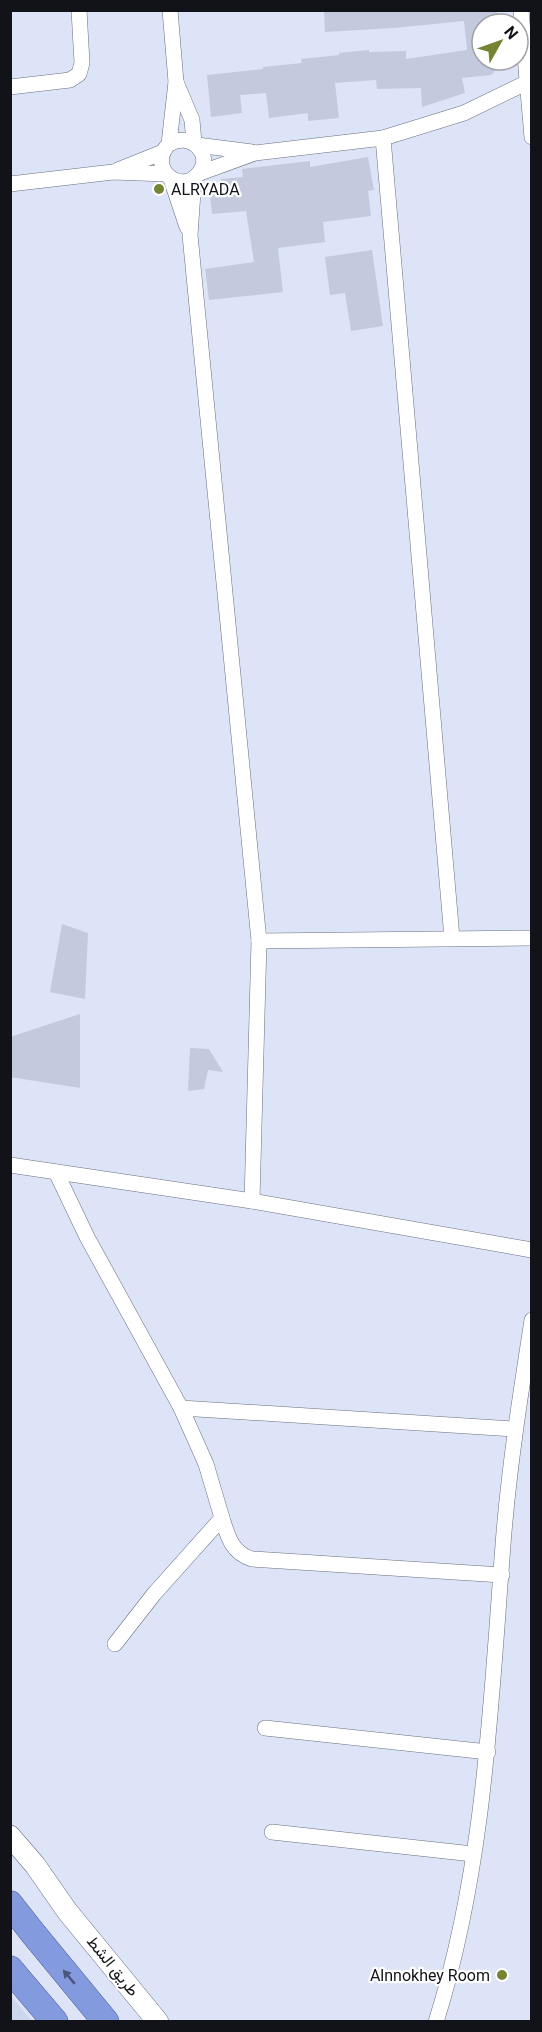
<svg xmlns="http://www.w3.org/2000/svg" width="542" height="2032" font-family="Roboto,Vazirmatn,sans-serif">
<rect width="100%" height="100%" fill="#dde4f7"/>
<path fill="#ccd6ef" d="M11,1996l21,25h-21z"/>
<g fill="#c3cadd">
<path d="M324,10h173l2,14h-17v36h24l-15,15 -29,3 3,15 -43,14 -1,-19 -44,1 -1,-9 -41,3 4,35 -31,3v-8l-39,5 -3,-25 -26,2 2,18 -31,4 -4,-42 56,-6v-2l39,-4 -1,-4 38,-4v-2l30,-3v2l37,-1v8l61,-9 -3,-29 -70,7 -69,4z"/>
<path d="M368,157l6,33 -6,1 3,25 -48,6 2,20 -47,6 5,44 -74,8 -4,-31 49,-7 -8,-51 -34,3 -2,-20 13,-1 -2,-14 22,-2 -1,-8 68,-8v6z"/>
<path d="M372,250l11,76 -32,5 -6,-38 -15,2 -5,-38z"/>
<path d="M62,924l26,9 -3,66 -35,-7z"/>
<path d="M80,1014v74l-70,-11v-40z"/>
<path d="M190,1048l19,1 14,23 -15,-2 -4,19 -16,2z"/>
</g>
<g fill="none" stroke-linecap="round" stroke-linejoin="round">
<g stroke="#686f7f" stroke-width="16">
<g id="minor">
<path d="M521,10l11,127"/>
<path d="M176,82l16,38 2,23"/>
<path d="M10,87l60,-7 9,-6 3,-11 -3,-53"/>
<path d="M383,138l69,800"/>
<path d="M169,144c21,-13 45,10 30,29 -18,24 -53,-6 -30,-29l7,-62 -6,-72"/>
<path d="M197,145l55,7"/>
<path d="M118,170l45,-18"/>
<path d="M200,173l55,-20 128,-15 81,-25 68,-33"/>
<path d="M194,178l-4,57 69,706 -7,260"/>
<path d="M171,179l16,48"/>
<path d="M10,184l103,-12 53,2"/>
<path d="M259,941l273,-3"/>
<path d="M10,1165l242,36 280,49"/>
<path d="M56,1172l31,65 94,171 25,56 16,54 -68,76 -39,50"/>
<path d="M181,1408l333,21"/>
<path d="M222,1518c6,19 10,35 30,41l250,16"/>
<path d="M265,1728l223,24"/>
<path d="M272,1832l201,22"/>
<path d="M436,2022c50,-159 55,-326 68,-490 6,-71 17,-141 28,-212"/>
</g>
</g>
<g stroke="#686f7f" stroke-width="22">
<path id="secondary" d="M10,1836l25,29 32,46 91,111"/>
</g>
<g stroke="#485a94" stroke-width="27">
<g id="trunk">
<path d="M10,1904l22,28 74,90"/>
<path d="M10,1969l45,53"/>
</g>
</g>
<use href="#minor" stroke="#fff" stroke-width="15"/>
<use href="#secondary" stroke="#fff" stroke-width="21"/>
<use href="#trunk" stroke="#849adf" stroke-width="26"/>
</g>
<defs><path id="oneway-solid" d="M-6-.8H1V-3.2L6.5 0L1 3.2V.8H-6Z" transform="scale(1.5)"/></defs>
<use fill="#4a567c" href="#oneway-solid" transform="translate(69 1977) rotate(-130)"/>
<g fill="#758432" stroke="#fff" stroke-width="2">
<circle cx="159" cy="189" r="6"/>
<circle cx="502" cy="1975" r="6"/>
</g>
<g text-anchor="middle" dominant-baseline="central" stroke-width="4.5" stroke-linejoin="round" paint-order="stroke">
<g font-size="16" fill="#111319" stroke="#fff" text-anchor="start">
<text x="171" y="189">ALRYADA</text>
<text x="490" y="1975" text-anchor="end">Alnnokhey Room</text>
</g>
<g font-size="16" fill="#111319" stroke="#fff">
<text transform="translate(113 1966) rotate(51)">طريق الشط</text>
</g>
</g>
<rect width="542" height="2032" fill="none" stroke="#111319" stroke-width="24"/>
<g transform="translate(500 42) rotate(50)"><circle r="28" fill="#ffffff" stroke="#a0a1a3" stroke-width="1.5"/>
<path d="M0-4.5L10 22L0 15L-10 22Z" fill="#758432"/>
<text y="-9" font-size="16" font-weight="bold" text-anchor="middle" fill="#111319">N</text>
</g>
</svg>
